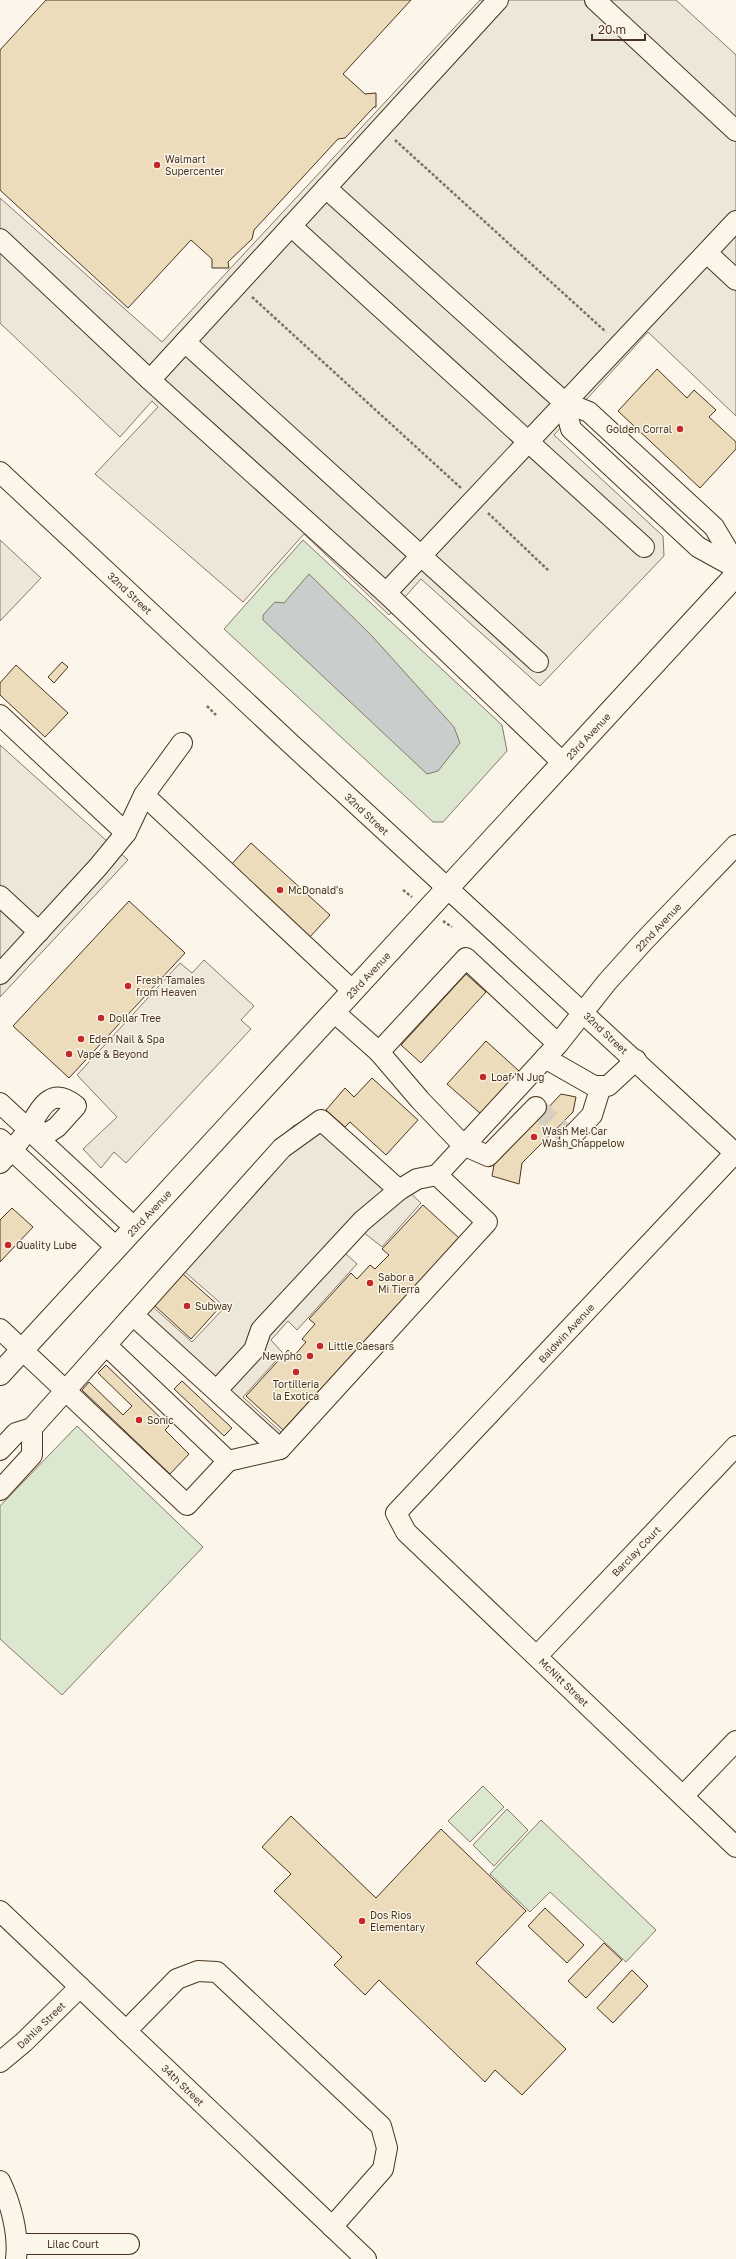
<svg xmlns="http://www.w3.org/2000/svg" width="736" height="2259" font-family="'Golos Text',sans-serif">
<rect width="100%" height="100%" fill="#fbf6e9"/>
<g fill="#dce7d0" stroke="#887966">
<path d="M303,540l199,185 5,26 -64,71h-10l-209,-193z"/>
<path d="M77,1426l126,121 -141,148 -62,-56v-133z"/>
<path d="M483,1786l21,21 -34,35 -22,-21z"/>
<path d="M507,1809l21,21 -34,36 -21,-21z"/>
<path d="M541,1820l115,110 -30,32 -76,-70 -20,20 -40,-38z"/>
</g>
<g fill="#ede7d9" stroke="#887966">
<path d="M480,0h196l60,55v361l-88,-84 -94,103 109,101 1,20 -124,130 -119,-107 -32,36 -85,-81 -61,68 -148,-128 63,-67 -6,-6 -32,36 -120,-114v-125l162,144z"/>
<path d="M0,540l41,38 -41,43z"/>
<path d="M0,745l128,115 -128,137z"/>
<path d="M204,960l50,46 -13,14 10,9 -125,134 -12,-11 -13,16 -18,-19 34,-32 -40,-42 103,-112 12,10z"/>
<path d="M323,1112l98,91 -39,44 -19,-15 -18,21 12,11 -60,66 -9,-9 -17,19 12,13 -40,44 38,35 -16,18 -132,-123 19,-21 40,36 33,-35 -55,-48 123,-133z"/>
</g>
<path fill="#c9cecd" stroke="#887966" d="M309,574l63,62 82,91 6,16 -22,28 -11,3 -164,-154v-5l12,-13 9,1z"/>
<g fill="#ecdcbc" stroke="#4a3520">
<path d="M46,0h365l-68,74 22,20 11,-1v14h-2l-29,31 -7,1 -84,91 -2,9 -24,23 1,6h-17v-9l-21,-19 -63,68 -128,-118v-140z"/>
<path d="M657,369l30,29 7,-8 22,20 -7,7 27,25v7l-36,39 -82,-77z"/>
<path d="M62,662l6,5 -14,16 -6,-6z"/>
<path d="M16,665l52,48 -23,24 -45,-42v-12z"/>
<path d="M251,843l79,72 -21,23 -79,-72z"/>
<path d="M129,901l56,52 -116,125 -56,-52z"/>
<path d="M466,974l20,18 -65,71 -20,-18z"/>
<path d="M486,1041l33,30 -38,43 -34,-30z"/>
<path d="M372,1078l46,42 -32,35 -36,-33 -5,5 -19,-17 19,-22 9,9z"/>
<path d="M561,1094l15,3 -3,15 -51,51 -3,21 -27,-8 2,-11z"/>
<path d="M423,1205l36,33 -176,192 -37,-34 42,-46 6,6 12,-14 -4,-3 13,-15 -6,-5 42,-46 6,6 13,-14 5,4 14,-14 -7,-6z"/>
<path d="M12,1208l21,19 -33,35v-42z"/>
<path d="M183,1274l37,33 -29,32 -37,-34z"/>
<path d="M106,1365l63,61 -4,4 24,24 -19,20 -88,-84 7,-8 34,33 9,-9 -34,-33z"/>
<path d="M182,1381l50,47 -8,8 -50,-47z"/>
<path d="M291,1816l85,82 65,-69 85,82 -50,52 90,86 -44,46 -27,-25 -10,12 -106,-102 -14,15 -31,-30 8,-8 -68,-66 17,-17 -29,-27z"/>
<path d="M545,1908l39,37 -17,18 -39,-37z"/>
<path d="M604,1943l18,17 -36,38 -18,-17z"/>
<path d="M632,1970l16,16 -35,37 -16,-15z"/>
</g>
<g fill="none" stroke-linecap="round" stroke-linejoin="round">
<path stroke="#d8cfc1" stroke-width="20" stroke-dasharray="20 10" stroke-linecap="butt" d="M536,1107l34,31"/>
<g stroke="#4a3520" stroke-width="22">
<g id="minor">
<path d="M595,0l141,131"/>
<path d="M326,188l238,214 25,10 125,115 22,37"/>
<path d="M291,226l353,321"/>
<path d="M0,239l150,141 236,213 177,170"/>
<path d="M707,253l29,27"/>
<path d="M185,342l353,320"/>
<path d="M150,380l348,-380"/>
<path d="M564,402l7,27 127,118 38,21"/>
<path d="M0,472l291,272 445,410"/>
<path d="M386,593l350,-372"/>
<path d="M0,715l126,118"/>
<path d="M144,795l209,196"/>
<path d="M0,896l39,36"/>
<path d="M0,974l98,-107 28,-34 18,-38 38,-52"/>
<path d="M334,1012l45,40 87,-94 92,86"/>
<path d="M379,1052l41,48 43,45 25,11 48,-49"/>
<path d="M545,1058l49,28h14l28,-26"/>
<path d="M0,1103l135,125"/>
<path d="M570,1138l22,-23 9,-29"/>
<path d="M0,1139l117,109"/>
<path d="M735,1153l-339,360 10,19 330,315"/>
<path d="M0,1163c10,-11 21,-22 28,-34 12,-19 22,-45 48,-23l-19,21 -9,6 -20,-4"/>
<path d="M133,1315l147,134 207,-227 -50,-47"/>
<path d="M0,1329l187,176 41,-44 -122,-116"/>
<path d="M217,1390l37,-40 7,-20 101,-109 37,-31 18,-11 20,-4 121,-131 49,-62 37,-41 92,-96"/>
<path d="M0,1450l16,-17 16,-5 250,-280 39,-28 78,70"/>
<path d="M228,1461l52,-12"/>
<path d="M0,1490l32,-35v-27"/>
<path d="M537,1656l199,-210"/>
<path d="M683,1796l53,-55"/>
<path d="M0,1911l366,348"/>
<path d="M126,2031l51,-52 21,-8 19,1 164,154 6,22 -4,21 -51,58"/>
<path d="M0,2062l24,-20 56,-55"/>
<path d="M0,2181c11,23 19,53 16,78"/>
<path d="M18,2244h111"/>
</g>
</g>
<g stroke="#4a3520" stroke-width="24">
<path id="major" d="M0,1374l736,-799"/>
</g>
<g stroke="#7f6f5c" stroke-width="2.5" stroke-dasharray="3 2" stroke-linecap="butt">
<path d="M395,140l211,192"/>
<path d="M252,297l209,191"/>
<path d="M488,513l61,58"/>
<path d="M207,706l9,9"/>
<path d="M403,890l9,7"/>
<path d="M443,921l9,6"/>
</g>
<use href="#minor" stroke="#fbf6e9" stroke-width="20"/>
<use href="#major" stroke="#fbf6e9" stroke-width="22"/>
</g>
<g fill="#c62828" stroke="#fbf6e9" stroke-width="1.5">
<circle cx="157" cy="165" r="4"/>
<circle cx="680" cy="429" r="4"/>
<circle cx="280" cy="890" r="4"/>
<circle cx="128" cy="986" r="4"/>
<circle cx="101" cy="1018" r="4"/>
<circle cx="81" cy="1039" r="4"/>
<circle cx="69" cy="1054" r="4"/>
<circle cx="483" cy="1077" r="4"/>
<circle cx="534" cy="1137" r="4"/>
<circle cx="8" cy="1245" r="4"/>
<circle cx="370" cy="1283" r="4"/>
<circle cx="187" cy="1306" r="4"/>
<circle cx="320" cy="1346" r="4"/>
<circle cx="310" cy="1356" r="4"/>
<circle cx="296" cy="1372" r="4"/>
<circle cx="139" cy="1420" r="4"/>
<circle cx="362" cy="1921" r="4"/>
</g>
<g text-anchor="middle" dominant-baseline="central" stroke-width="3" stroke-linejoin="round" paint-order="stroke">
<g font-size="10" fill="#4a3520" stroke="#fbf6e9" text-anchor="start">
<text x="165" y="159">Walmart<tspan x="165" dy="12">Supercenter</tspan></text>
<text x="672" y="429" text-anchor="end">Golden Corral</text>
<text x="288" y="890">McDonald's</text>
<text x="136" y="980">Fresh Tamales<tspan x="136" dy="12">from Heaven</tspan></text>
<text x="109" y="1018">Dollar Tree</text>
<text x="89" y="1039">Eden Nail &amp; Spa</text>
<text x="77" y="1054">Vape &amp; Beyond</text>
<text x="491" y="1077">Loaf 'N Jug</text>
<text x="542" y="1131">Wash Me! Car<tspan x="542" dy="12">Wash Chappelow</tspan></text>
<text x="16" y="1245">Quality Lube</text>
<text x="378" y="1277">Sabor a<tspan x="378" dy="12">Mi Tierra</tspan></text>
<text x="195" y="1306">Subway</text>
<text x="328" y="1346">Little Caesars</text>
<text x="302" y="1356" text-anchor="end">Newpho</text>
<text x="296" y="1384" text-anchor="middle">Tortilleria<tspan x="296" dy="12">la Exotica</tspan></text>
<text x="147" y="1420">Sonic</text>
<text x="370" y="1915">Dos Rios<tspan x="370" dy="12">Elementary</tspan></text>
</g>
<g font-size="10" fill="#4a3520" stroke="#fbf6e9">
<text transform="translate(130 593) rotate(43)">32nd Street</text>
<text transform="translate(588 736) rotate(-47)">23rd Avenue</text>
<text transform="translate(367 814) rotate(43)">32nd Street</text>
<text transform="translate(658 927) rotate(-47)">22nd Avenue</text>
<text transform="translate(368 975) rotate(-47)">23rd Avenue</text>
<text transform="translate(606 1033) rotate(43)">32nd Street</text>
<text transform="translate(149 1213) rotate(-47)">23rd Avenue</text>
<text transform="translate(566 1333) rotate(-47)">Baldwin Avenue</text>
<text transform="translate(636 1551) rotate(-46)">Barclay Court</text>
<text transform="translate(564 1682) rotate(44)">McNitt Street</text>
<text transform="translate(41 2025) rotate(-44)">Dahlia Street</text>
<text transform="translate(183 2085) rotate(44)">34th Street</text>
<text x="73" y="2244">Lilac Court</text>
</g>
</g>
<path d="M592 34v6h53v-6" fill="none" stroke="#4a3520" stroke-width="2"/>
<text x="598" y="34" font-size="12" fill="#4a3520" stroke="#fbf6e9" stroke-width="3" paint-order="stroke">20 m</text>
</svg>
